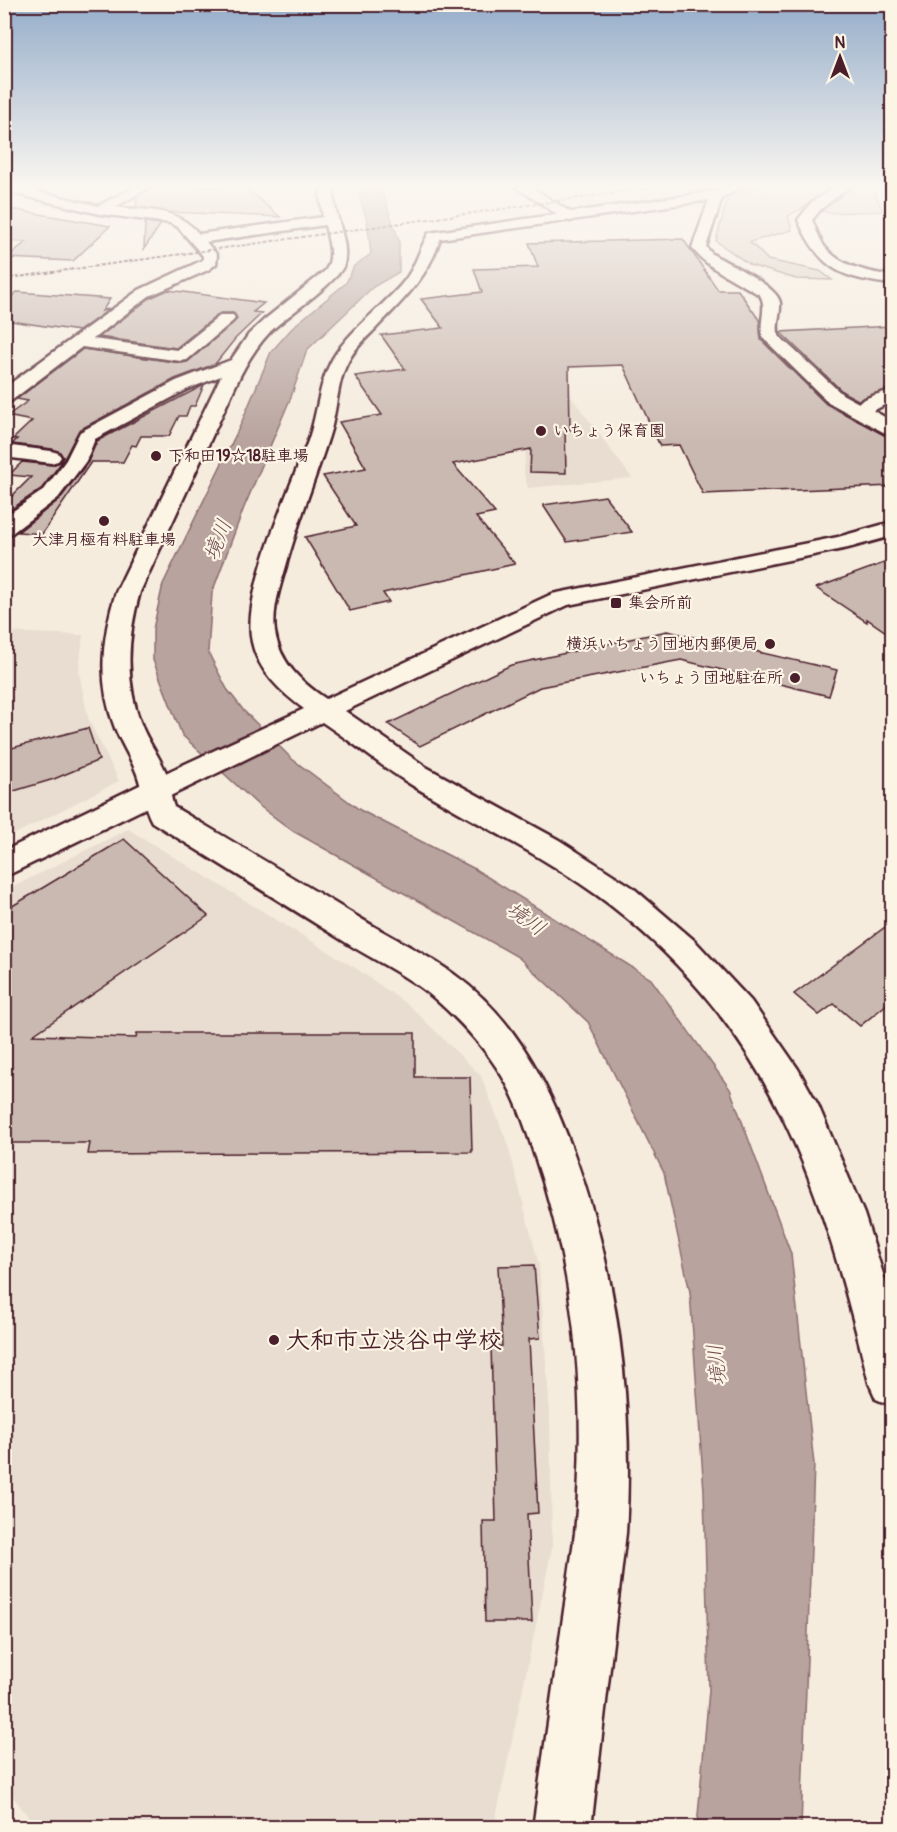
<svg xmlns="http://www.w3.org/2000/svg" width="897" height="1832" font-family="Pangolin,'Klee One',sans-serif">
<rect width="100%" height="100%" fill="#f5ecde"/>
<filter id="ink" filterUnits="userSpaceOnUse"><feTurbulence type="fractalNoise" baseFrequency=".0167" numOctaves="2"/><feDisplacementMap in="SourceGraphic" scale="12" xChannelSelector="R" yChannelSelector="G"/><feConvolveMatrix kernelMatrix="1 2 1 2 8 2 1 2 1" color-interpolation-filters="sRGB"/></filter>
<g filter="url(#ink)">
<g fill="#e8ddd0">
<path d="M549,367l83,111 -104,10 -4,-15 6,-84z"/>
<path d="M5,632l78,3 -4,37 9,46 31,63 -114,58z"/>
<path d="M128,829l229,140 54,38 70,69 27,69 31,120 11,150 2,133 -58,279h-458l-31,-41v-895z"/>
</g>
<path fill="#dbcec4" stroke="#927678" stroke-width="1.5" d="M755,187h115l6,2v7l7,15 -54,2 -23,-7 -18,10 4,14 -42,12 18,18 52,11 12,9 -36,-1 -46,-14 -34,-24 12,-44z"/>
<path fill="#b8a39e" stroke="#8c6e70" stroke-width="1.5" d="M363,187h23l-3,7 16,47v31l-26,15 -66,63 -16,47 -48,113 -31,83 -4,59 19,37 17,22 48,48 68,51 113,58 178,111 79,110 61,165 23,210 -13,363h-104l12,-137 -5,-199 -14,-199 -26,-119 -76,-151 -70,-65 -225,-126 -35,-26 -76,-70 -29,-75v-31l10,-45 77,-158 31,-74 23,-26 52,-43 8,-17 17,-12 -4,-34 -8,-25z"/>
<g fill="#cab9b1" stroke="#4a1f2b" stroke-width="1.5">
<path d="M152,187h93l35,30 -111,-5 -33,-5 1,-10z"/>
<path d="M4,208l106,18 -37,35 -67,-3 20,-16 -22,-1z"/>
<path d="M145,222l16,2 -17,25z"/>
<path d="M683,239l35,51h20l22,31 1,19 65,64 58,31 8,2v49l-189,8 -24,-49 -19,1 -37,-81 -54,2 1,63 -5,-1 1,44 -36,-1 1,-23 -78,15 42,49 -19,4 39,47 -132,29 6,9 -39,9 -45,-74 51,-11 -33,-50 43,-8 -27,-46 43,-7 -27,-39 50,-7 -24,-34 62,-7 -22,-29 61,-7 -8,-23 64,-2 -9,-24z"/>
<path d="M168,290l96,13 -11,9 9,1 -27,26 -20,25 -40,15 -96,51 -15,29 -22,29 -38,26v-10l27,-27 -22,-2 13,-13 30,3 8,-3 3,-5 -3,-5 -8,-3 -40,-5 5,-5h-4l19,-18 -25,-5 21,-15 -11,-2 66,-50 98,14 6,-1 50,-43 -4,-6h-13l-44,35 -77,-11 51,-39z"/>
<path d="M17,292l93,7 -8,12 9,-3 -32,23 -75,-11v-16z"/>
<path d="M892,326v62l-34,12 -15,-8 -63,-60z"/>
<path d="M204,385l-9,21h-5l-4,10h-7l-10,20h-28l-5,10 -4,-1 -9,17h-32l-49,72 -24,-2 42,-33 28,-37 9,-21z"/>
<path d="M605,496l27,36 -65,10 -24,-37z"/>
<path d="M892,560v76l-25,-17v3l-51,-34z"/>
<path d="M667,631l170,39 -8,26 -148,-36 -141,27 -120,59 -32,-22 123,-59z"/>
<path d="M88,728l11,32 -45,19 -50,15v-44z"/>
<path d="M124,839l84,77 -175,119 103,3 1,-5h278v44h55l2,75 -384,2 2,-11h-86v-232z"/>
<path d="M892,922v78l-32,26 -26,-22 -15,11 -25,-21z"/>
<path d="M534,1265l6,73 -11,1 9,174 -11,1 5,108h-47l-2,-101h13l-5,-175h11l-4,-80z"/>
</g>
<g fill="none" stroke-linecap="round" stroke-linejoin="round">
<g stroke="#4a1f2b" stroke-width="5">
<g id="minor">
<path d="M4,187h15l79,19 37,-19h15l-35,20c33,4 61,0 84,27l124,-17 -3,-20 2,-10h12c-3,27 16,52 10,77 -4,17 -61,54 -75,69 -12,13 -21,27 -29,43l-100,216c-13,45 -16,92 3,137 7,16 18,30 24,46 3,10 3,21 7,32 63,37 126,75 189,113 30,18 63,34 92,55 60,43 93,108 118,176 45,122 61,252 53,382l-35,295h-58l42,-295c12,-125 2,-253 -39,-373 -9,-28 -18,-58 -34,-84 -18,-30 -42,-55 -68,-78 -24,-21 -62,-39 -89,-56 -64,-40 -128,-80 -193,-120 -9,-16 -9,-32 -15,-48 -6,-16 -16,-31 -22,-46 -18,-46 -13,-91 1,-136l105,-216 -33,13 -93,50 -9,22 -28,37 -46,35 -8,2v-18l40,-27 22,-30 14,-28 96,-51 55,-21 18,-26 15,-14 61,-49c10,-12 3,-32 0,-46l-119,17 11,13 -1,9 -8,6 -59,26 -56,43 84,11 44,-35h12l2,3 -2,3 -46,39 -6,1 -99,-14 -71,54 -7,1v-14l135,-98 64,-30v-4l-25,-29 -8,-4 -70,-9 -96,-23z"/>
<path d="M516,187h15l47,30 -7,4 -5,-1z"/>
<path d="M725,187h16l-19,11h-10l-1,-3z"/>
<path d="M835,187h14l-28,22 -9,11c4,9 7,18 12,26 16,21 45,26 68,30v8c-52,-6 -72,-15 -94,-64l13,-17z"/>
<path d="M892,390v11l-27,14h-14l-2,-4c9,-12 28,-17 43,-21z"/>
<path d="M4,445l47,6 7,2 3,4 -3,4 -7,2 -47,-6z"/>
</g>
</g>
<g stroke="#4a1f2b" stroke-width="5">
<path id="tertiary" d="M717,191l6,4 -17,52 6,7c15,9 66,32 68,49 1,12 -5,21 -1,33l63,58 50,27v14l-7,-2 -57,-31 -65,-64c-5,-15 5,-30 -3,-43 -23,-14 -52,-26 -68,-47l17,-48 -269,39c-11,37 -37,61 -63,88 -9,9 -20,19 -27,31 -14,23 -12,52 -21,78 -14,44 -31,86 -43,130 -6,21 -14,43 -11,66 5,31 26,50 51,67l226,-105 286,-57 54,-15v14l-44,12 -280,57 -223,106 81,56 133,73 73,47 63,54 56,60 47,68 20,36 46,109 28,88v104l-16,-7 -7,-16c-47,-194 -95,-351 -260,-479 -60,-46 -129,-78 -194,-117 -32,-19 -61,-44 -93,-65l-318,155v-26l142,-69 158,-73c-23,-17 -46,-38 -52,-67 -11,-47 38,-154 56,-201 10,-27 10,-57 25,-83 17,-28 46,-48 68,-73 15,-17 17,-34 28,-52z"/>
</g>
<use href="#minor" fill="#fcf5e5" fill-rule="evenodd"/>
<use href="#tertiary" fill="#fcf5e5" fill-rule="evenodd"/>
<path stroke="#4a1f2b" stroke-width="2" stroke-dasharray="4 2" stroke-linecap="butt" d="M4,279l653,-92"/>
</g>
</g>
<linearGradient id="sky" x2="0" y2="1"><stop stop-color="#95adca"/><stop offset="0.42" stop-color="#faf6f0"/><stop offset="1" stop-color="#faf6f0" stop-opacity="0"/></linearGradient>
<rect width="897" height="443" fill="url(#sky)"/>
<g fill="#4a1f2b" stroke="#fcf5e5" stroke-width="2">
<circle cx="541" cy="431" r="6"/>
<circle cx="156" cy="456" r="6"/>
<circle cx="104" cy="521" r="6"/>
<rect x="610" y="597" width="12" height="12" rx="3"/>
<circle cx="770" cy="644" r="6"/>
<circle cx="795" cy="678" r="6"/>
<circle cx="274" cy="1340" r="6"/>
</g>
<g text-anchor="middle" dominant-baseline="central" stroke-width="4.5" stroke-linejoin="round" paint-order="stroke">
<g font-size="16" font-weight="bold" fill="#4a1f2b" stroke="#fcf5e5" text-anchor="start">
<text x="553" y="431">いちょう保育園</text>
<text x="168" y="456">下和田19☆18駐車場</text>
<text x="104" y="540" text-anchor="middle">大津月極有料駐車場</text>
<text x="628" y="603">集会所前</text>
<text x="758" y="644" text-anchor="end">横浜いちょう団地内郵便局</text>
<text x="783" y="678" text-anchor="end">いちょう団地駐在所</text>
</g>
<g font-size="21" font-style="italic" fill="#704d53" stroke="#fcf5e5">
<text transform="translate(218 540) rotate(-68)">境川</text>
<text transform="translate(526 919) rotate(36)">境川</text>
<text transform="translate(717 1365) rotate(-96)">境川</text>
</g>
<g font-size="24" font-weight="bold" fill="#4a1f2b" stroke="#fcf5e5" text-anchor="start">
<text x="286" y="1340">大和市立渋谷中学校</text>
</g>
</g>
<rect width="897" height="1832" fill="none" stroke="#fcf5e5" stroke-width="24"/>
<rect x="12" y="12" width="873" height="1808" fill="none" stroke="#4a1f2b" stroke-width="2" filter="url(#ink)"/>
<g transform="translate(840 57)" stroke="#fcf5e5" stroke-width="4.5" paint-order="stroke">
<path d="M0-4.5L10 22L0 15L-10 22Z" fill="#4a1f2b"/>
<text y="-9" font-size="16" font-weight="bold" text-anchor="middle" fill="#4a1f2b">N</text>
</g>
</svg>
